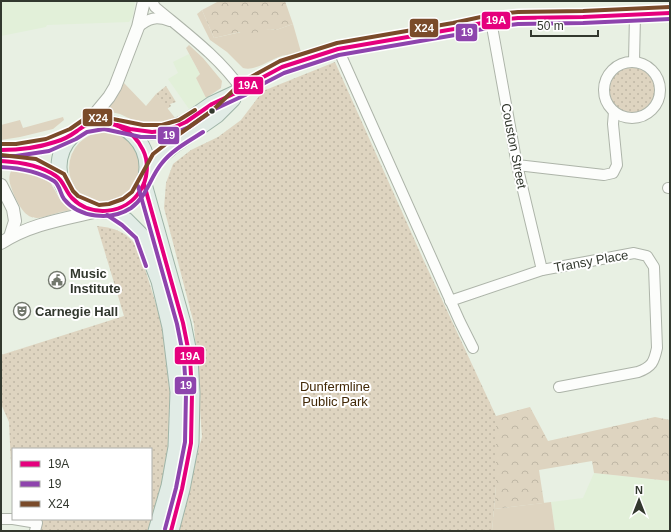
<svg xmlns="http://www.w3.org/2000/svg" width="671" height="532" font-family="Helvetica,sans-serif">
<defs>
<pattern id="forest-crowns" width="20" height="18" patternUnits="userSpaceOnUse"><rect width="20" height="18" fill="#ded4c0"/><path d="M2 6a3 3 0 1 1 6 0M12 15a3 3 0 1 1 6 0" fill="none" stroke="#bfb7a5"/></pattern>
<pattern id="park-dots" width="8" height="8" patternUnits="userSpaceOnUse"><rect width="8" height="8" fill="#ded4c0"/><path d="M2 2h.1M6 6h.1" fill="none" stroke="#bfb7a5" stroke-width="1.8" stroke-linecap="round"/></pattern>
</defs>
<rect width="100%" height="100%" fill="#e8f0e3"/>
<g fill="#e2f0d9">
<path d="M1,1h134l-2,15 -4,6 -82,3 -1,2 -45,9z"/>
<path d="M189,54l11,20 -4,4 10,20 -17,11 -21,-30 10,-6 -5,-11z"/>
<path d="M594,473l76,8v50h-115l-4,-29 32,-4z"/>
</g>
<g fill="#ded4c0">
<path d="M202,10l12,28 27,-6 29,-3 6,1 17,-6 8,28c-5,2 -10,2 -15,3 -14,2 -29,17 -43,13l-16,-16 -17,-12 -13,-26z"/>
<path d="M189,45l14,13 19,23 -1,7 -15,10 -10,-20 4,-4 -14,-26z"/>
<path d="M124,83l22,23 10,-12 20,25 -20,4 2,3 -19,-3 -19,-9 -14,-3v-3l12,-17h2z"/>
<path d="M63,117l1,3 -11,9 -33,8 -19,3v-15l19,-5 3,8z"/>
<circle cx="105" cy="168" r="36"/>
<path d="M29,168l10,4 11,10 11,19 11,9c-32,4 -41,22 -58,-15 -3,-9 -7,-15 -3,-24 5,-3 11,-1 17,0z"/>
<path d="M551,502l4,29h-63l2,-22z"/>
</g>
<g fill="url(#forest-crowns)">
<path d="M219,1h66l8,23 -17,6 -6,-1 -27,7 -3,-4 -26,6 -12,-28z"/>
<path d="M530,407l18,34 107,-24 15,3v61l-76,-8 -2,-12 -53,9 5,33 -50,6 2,-23v-70z"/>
</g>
<g fill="url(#park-dots)">
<path d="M335,62l89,199 72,155v70l-4,45h-317l27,-94 -8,-113 -30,-116 2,-25 7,-19 18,-14 27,-13 23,-17 22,-29z"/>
<circle cx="632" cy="90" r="24"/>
<path d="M166,86l10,16 -6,2 1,2 -4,3 -11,-15z"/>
<path d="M97,226c21,2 34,8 43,27l22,70 10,74 -3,55 -10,50 -10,29h-110l3,-12h109v-70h-138l-1,38 -3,-65 -8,-18v-49l123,-39z"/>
</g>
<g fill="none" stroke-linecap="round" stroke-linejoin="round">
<g stroke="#adb4a9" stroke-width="12">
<g id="minor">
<path d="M152,1l3,6c31,26 64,50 87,83"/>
<path d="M491,21l26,144 25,105"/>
<path d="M138,27c11,-9 18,-11 32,-6"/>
<path d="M338,49l122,273 13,26"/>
<path d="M634,62l1,-47"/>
<circle cx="632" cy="90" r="28"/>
<path d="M517,165l87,10 9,-2 4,-8 -4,-41 1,-12"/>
<path d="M668,188h2"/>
<path d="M450,301l92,-31 92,-17 13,3 7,11 3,81c-3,14 -5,19 -19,24l-79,15"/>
<path d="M1,519h12"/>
<path d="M13,519l24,4 -2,8"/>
</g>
</g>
<g stroke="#adb4a9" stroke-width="14">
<g id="tertiary">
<path d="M85,126l24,-29 6,-10 23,-60 6,-26"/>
<path d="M1,185l12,24 2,12 -5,16"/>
<path d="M1,243c29,-19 63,-24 97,-32"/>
</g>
</g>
<g stroke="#9fb5a8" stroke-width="17">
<g id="primary">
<circle cx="103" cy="167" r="44"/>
<path d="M117,125l13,4 22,3 11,-1 12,-4 11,-5 26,-18 30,-14 10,-7 30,-16 56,-18 116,-20 37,-8 27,-3 65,-1 87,-4"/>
<path d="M1,150h15l32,-5 25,-11"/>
<path d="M1,161l18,1 14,2 27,14"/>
<path d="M146,177l11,-18 17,-14 43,-30 16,-16"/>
<path d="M144,184l39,139 7,35 2,35 -1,50 -9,46 -11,42"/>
<path d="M110,210l16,10 15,15 18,46 11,46 8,65 -2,55 -7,39 -13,45"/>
</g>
</g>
<use href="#minor" stroke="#fcfdfb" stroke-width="10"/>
<use href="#tertiary" stroke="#fcfdfb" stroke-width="12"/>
<use href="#primary" stroke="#e1ece6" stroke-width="15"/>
<g stroke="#fff" stroke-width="7">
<g id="bus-1">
<path d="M117,125l13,4 22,3 11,-1 12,-4 11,-5 26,-18 30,-14 10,-7 30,-16 56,-18 116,-20 37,-8 27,-3 65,-1 87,-4"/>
<path d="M1,150c18,0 36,-2 54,-8 8,-2 15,-6 22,-11 3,-2 6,-5 10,-6 22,-8 46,4 56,25 6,12 5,29 -3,41 -14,23 -49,27 -68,7 -7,-7 -8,-17 -16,-22 -16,-11 -36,-14 -55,-15"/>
<path d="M144,184l39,139 7,35 2,35 -1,50 -9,46 -11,42"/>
</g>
</g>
<g stroke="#fff" stroke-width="7">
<g id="bus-2">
<path d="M1,156h15l33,-5 27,-12 11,-7 17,-3 37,8h24l24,-10 26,-18 30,-14 10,-7 29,-15 55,-18 116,-20 37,-8 26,-3 65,-1 87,-4"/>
<path d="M1,167c18,1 37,4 53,14 6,4 6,13 10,18 15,19 47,22 67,9 16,-11 19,-31 31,-45 10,-13 27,-22 41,-31"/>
<path d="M138,186l39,138 7,35 2,34 -1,49 -9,46 -11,41"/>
<path d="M107,215l15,10 14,13 10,28"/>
</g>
</g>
<g stroke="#fff" stroke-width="7">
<g id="bus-3">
<path d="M1,144h15l30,-5 24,-10 13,-9 20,-3 40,8h19l17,-5 16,-10"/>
<path d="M1,155l35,4 28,15 9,17 5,5 21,9 10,-1 14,-5 9,-7 21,-38 18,-14 42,-30 26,-25 10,-7 31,-17 57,-18 116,-20 37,-8 28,-3 65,-1 87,-4"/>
</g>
</g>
<use href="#bus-1" stroke="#e5007d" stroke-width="4"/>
<use href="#bus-2" stroke="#8e44ad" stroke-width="4"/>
<use href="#bus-3" stroke="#7a4b2a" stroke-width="4"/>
</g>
<defs>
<g id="civic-ring" transform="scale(0.9)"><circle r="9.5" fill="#fff" stroke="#72786d" stroke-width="1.5"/><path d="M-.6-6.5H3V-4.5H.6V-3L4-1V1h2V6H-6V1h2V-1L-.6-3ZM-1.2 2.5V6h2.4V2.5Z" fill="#72786d"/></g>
<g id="theatre-ring" transform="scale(0.9)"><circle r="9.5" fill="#fff" stroke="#72786d" stroke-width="1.5"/><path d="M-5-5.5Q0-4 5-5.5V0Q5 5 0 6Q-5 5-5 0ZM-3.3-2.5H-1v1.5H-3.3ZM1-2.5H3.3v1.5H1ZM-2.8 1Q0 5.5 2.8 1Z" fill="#72786d"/></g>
</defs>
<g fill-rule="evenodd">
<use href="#civic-ring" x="57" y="280"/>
<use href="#theatre-ring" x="22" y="311"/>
</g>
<circle fill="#32382e" stroke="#fff" stroke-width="1.5" cx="212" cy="111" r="3.5"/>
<g text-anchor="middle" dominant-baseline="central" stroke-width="4" stroke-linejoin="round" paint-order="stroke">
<g font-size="13" fill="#32382e" stroke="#fff">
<text transform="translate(514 146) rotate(79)">Couston Street</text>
<text transform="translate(591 261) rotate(-10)">Transy Place</text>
</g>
<g font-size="13" font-weight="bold" fill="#32382e" stroke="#fff" text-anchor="start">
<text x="70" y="273">Music<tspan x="70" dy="15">Institute</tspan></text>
<text x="35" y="311">Carnegie Hall</text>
</g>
<g font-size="13" fill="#412806" stroke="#fff">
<text x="335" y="386">Dunfermline<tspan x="335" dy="15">Public Park</tspan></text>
</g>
</g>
<g stroke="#fff" stroke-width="1.5">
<rect x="481" y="11" width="30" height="19" rx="4" fill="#e5007d"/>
<rect x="409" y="18" width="30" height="20" rx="4" fill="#7a4b2a"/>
<rect x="455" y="23" width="23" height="19" rx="4" fill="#8e44ad"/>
<rect x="233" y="76" width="31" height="19" rx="4" fill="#e5007d"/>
<rect x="82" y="108" width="31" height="19" rx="4" fill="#7a4b2a"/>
<rect x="157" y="126" width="23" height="19" rx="4" fill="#8e44ad"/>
<rect x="174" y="346" width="31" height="19" rx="4" fill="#e5007d"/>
<rect x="174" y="376" width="23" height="19" rx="4" fill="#8e44ad"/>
</g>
<g font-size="11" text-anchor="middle" font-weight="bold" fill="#fff">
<text x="496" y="24">19A</text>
<text x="424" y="32">X24</text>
<text x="467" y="36">19</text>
<text x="248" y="89">19A</text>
<text x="98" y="122">X24</text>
<text x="169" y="139">19</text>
<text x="190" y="360">19A</text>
<text x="186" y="389">19</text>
</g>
<rect width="671" height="532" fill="none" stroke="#32382e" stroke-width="4"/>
<rect x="12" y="448" width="140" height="72" fill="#ffffff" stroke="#adafab"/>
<rect x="20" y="461" width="20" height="6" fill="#e5007d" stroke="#adafab"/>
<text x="48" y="468" font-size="12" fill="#32382e">19A</text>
<rect x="20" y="481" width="20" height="6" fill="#8e44ad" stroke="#adafab"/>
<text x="48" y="488" font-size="12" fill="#32382e">19</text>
<rect x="20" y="501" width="20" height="6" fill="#7a4b2a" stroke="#adafab"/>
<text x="48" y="508" font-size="12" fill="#32382e">X24</text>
<g transform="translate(639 500)" stroke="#ffffff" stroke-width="3" paint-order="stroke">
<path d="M0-3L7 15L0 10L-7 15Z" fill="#32382e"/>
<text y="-6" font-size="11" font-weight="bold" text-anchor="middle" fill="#32382e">N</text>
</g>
<path d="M531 30v6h67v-6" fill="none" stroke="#32382e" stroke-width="2"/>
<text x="537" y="30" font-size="12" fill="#32382e" stroke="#ffffff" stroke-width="3" paint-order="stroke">50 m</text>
</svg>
